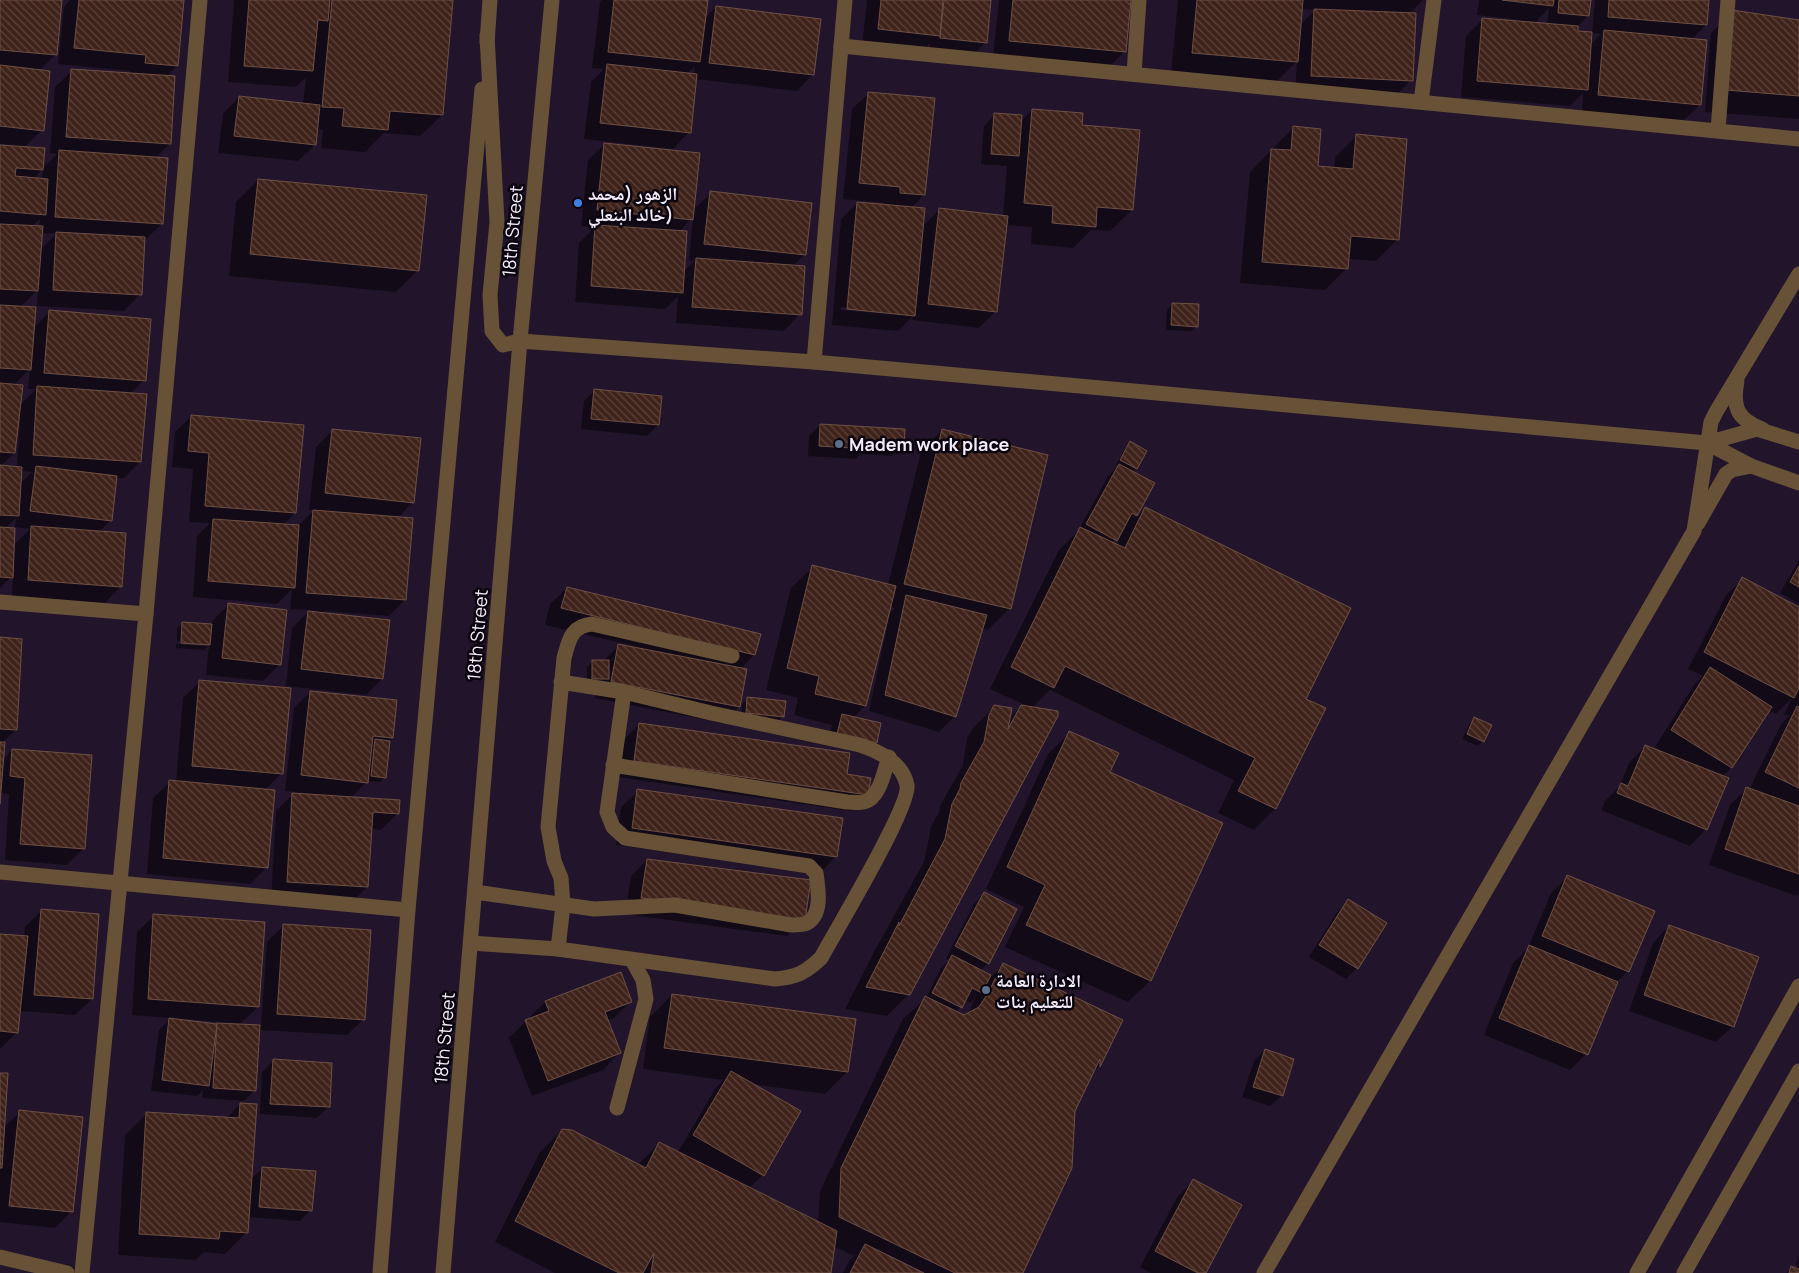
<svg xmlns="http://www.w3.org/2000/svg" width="1799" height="1273" font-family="Manrope,'Noto Naskh Arabic',sans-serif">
<defs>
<pattern id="building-back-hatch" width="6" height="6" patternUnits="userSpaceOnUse" patternTransform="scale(1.25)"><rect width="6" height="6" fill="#3f231a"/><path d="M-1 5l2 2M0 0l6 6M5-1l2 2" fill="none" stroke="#5b433c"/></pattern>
</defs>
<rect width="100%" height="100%" fill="#22152b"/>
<g fill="#0007" fill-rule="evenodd">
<path d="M0,0h61l-6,55 -16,16 3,59 -18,18 18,21 15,-15 -7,-1 5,-66 17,-16 58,4v-4l-72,-7 6,-57 6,-7h113l-6,66 -11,11 4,67 -15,14 7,66 -17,16h-2l-3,54 -16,17 -87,-5 1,-16 -18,17 13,21 17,-16 94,68 -14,14 10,68 -16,16h-8l-5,42 -12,12 22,54 -16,17 -93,-7 1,-21 -13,13v-442l13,1v-2l-13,-1zM43,169l-1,11 -9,-1zM40,219l-1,8h-8zM41,233l15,1 -16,16zM30,369l-2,20h8l-17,17 -6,-20zM18,419h2l-3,48 -16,-1 13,-13zM21,471l11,1 -12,12zM16,518l-1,9 15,2 -15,15 -1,15h-2l-7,-31z"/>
<path d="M234,0h218l-10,115 -22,21 -36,-3 -19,19 -44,-4 2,-18 -7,-1 -1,16 -17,16 -80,-8 5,-39 16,-17 64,8 3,-28 -10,10 -68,-5z"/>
<path d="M602,0h104l-2,19 12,-12 97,67 -16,17 -102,-12 -6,53 -16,17 -89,-10 7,-57 13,-13 -12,-1 8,-66zM695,66l-1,9 -7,-1z"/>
<path d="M867,0h123l-4,42 -11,11 -45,-4v-6l-8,9 -60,-6z"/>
<path d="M999,0h131l-6,52 -16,16 -115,-11z"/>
<path d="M1178,0h245l-14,14 2,66 -16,17 -100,-5 2,-31 -22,22 -104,-9zM1301,9l14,1 -15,15z"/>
<path d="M1479,0h111l-2,16 -11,11v5l15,1 3,-33h113l-2,25 -15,15 15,1 -6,64 -17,16 -101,-10 1,-18 -13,13 -109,-9 5,-61 17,-17 37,3v-2l-43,-5zM1549,8l-2,17 -13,-1zM1591,33l10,1 -11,11z"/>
<path d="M1732,12l67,9v98l-94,-7 6,-79z"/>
<path d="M869,93l55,102 -13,13 11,19 17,-17 64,7 4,-51 -26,-2 3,-38 10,-11 26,7 12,-12 48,16 52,84 -22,21 -19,-1 -18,18 -42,-4 1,-17 -26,-2 -10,86 -17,17 -67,-8 1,-4 -15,15 -66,-6 9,-106 16,-16 27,3 1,-3 -42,-4 9,-90zM841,307l60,6v2l-60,-5z"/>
<path d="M1294,127l23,40 17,1 1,-11 21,-21 41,104 -21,21 -28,-2 -1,9 -22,22 -85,-7 10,-111z"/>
<path d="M605,144l87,67 19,-18 94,61 -12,12 7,48 -16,17 -108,-8 2,-27 -13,13 -90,-7 4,-59 16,-16 -14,-1 7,-66zM693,217l-4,43 6,1 -12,11 -4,-40z"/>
<path d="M258,180l160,90 -22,22 -167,-16 7,-74z"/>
<path d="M1173,304l24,22 -5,5 -26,-1 1,-21z"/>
<path d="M595,390l63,35 -11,11 -66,-7 3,-28z"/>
<path d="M192,416l103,97 -12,12 15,1 16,-16h-5l7,-63 16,-16 81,71 -15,16 7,82 -16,16 -65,-5v3l58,65 -16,16 -80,-9 6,-58 18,-18 -20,-1 2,-20 -15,15 -84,-7 4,-61 13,-13 -21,-1 4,-53 -21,-2 3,-35z"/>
<path d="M820,425l83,20 -11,11 -32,-2 -4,5 -48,-3 1,-20z"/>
<path d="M942,430l105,26 -38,153 -21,21 -7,-1 -26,87 -16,16 -70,-21 21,-98 5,-5 -6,-1 -24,99 -12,12 23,24 -11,11 -38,-8 5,-20 -38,-10 4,-17 -32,-8 25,-102 22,-21 75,18 33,-133z"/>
<path d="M1130,443l6,25 -4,4 21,12 -19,34 11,-9 159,191 -29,109 -21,21 -36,-17 16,-33 -184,-90 -18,18 -123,286 -22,22 -42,-7 31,-61 48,-86 7,-35 8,-15 1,-6 23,-41 4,-27 6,-10 22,-22 14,13 12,-13h6l-37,-17 69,-139 19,-19 30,-55 10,-10 -2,-1 9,-17zM1123,525l3,2 -3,4 -7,14 -4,-2z"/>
<path d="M1799,560v44l-19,-11z"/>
<path d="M1743,579l56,29v286l-2,2 -88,-31 21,-60 16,-16 3,1 32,-66 8,-8 -5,-2 8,-16 -16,16 -8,-4 -37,58 -9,9 -16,52 -16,17 -89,-36 4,-9 14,-14 10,-24 16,-17 19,8 1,-1 -10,-6 39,-62 9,-9 -15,-7 38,-74z"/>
<path d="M567,588l192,47 -5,20 -14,14 -1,38 -17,16 -127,-25 3,-14h-11v-17l6,-6 9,1 17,-17 12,3v-3l-86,-20 5,-21z"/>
<path d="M228,605l52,59 -17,17 -57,-6 3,-30 -5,5 -28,-2v-4l30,2v-3l-29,-2v-13l6,-5 28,2 1,-4z"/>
<path d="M0,639l16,91 -13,12 -1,19 10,-11 72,98 -17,17 -62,-5 4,-66 -9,-1z"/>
<path d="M200,681l82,92 -17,17 2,77 -17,17 -103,-10 6,-76 17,-16h6l7,-84z"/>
<path d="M310,692l82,46 -3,2 -4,37 -5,5 -13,-1 -16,17 47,15 -17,17 -10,-1 -4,58 -16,16 -80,-5 5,-87 19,-19 -10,-1 9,-83z"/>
<path d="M748,699l35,17 -5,6 -37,-4 1,-14z"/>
<path d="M1475,718l8,23 -5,5 -16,-7 8,-16z"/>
<path d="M640,724l206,52 21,19 -17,16 -232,-34 5,-37z"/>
<path d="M1070,732l39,40 113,52 -72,157 -22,21 -123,-55 19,-40 -38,-18 62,-135z"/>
<path d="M638,791l198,65 -16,17 -204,-28 5,-38z"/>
<path d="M647,860l157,59 -17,17 -162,-22 6,-38z"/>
<path d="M1568,877l60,94 -13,13 -29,70 -16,16 -86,-35 29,-72 15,-15 23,-55z"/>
<path d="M984,893l4,70 -8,8 12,5 11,-11 118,56 -22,45 -6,7 -19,38 -53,162h-178l6,-12 5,-5 -21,-10 -4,27h-274l-60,-31 45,-90 22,-22 76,35 21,-22 19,9 37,-63 8,-9 -80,-11 7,-52 22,-22 182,25 -7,52 -22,22 -74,-10 49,27 -37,64 -14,13 69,35 2,-32 83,-172 23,-21 15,-30 8,-8 -3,-2 28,-54zM975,998l-7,17 -4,2 -8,-4 9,-13 5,3z"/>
<path d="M1348,901l37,22 -28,45 -11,11 -37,-22 28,-45z"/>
<path d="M41,911l51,88 -17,16 -56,-4 -2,21 -17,17v-114l24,2 1,-10z"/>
<path d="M154,916l104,91 -19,18 22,1 6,-84 16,-16 81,93 -17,16 -88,-5 -4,60 -11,11 -42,-3 1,-8 -6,6 -46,-5 8,-61 12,-12 -39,-3 5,-83zM186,1019l33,3 -3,3 -30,-4z"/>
<path d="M1669,926l64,100 -17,16 -87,-31 24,-68z"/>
<path d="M631,1001l-17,17 -7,2 12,33 -16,17 -71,26 -23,-58 17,-17 4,-1 -1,-2 16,-16z"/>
<path d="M1265,1050l28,9 -12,37 -11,10 -28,-9 12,-36z"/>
<path d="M273,1061l55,46 -11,11 -57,-4 2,-42z"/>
<path d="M0,1074l3,54 17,-16 52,99 -17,17 -55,-6z"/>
<path d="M240,1104l10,76 12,-11 49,41 -11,11 -52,-4 -1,15 -22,22 -21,-2 -8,8 -78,-5 7,-120 22,-22 79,6z"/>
<path d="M1193,1181l12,92h-54l-11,-6 37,-70z"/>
<path d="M1799,1255v18h-13l6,-5 3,1 4,-4h-3z"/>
</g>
<g fill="url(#building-back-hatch)" stroke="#6e4f44">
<path d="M0,0h62l-5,55 -57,-5z"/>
<path d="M79,0h105l-6,66 -33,-3 1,-8 -72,-7z"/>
<path d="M249,0h81l-2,21 -10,-1 -5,51 -69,-5z"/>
<path d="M332,0h121l-10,115 -53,-4 -2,19 -46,-4 2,-18 -22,-1z"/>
<path d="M614,0h94l-8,62 -92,-10z"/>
<path d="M881,0h62l-3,36 -62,-7z"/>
<path d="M944,0h47l-4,43 -47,-5z"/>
<path d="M1013,0h118l-5,52 -117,-11z"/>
<path d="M1197,0h106l-5,62 -106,-9z"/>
<path d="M1502,0h52l-1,6z"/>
<path d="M1559,0h32l-2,16 -31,-3z"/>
<path d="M1609,0h100l-2,25 -99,-8z"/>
<path d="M716,6l105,13 -7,56 -105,-12z"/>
<path d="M1314,9l102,4 -3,68 -102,-5z"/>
<path d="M1732,10l67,10v76l-73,-6z"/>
<path d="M1482,18l96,8v5l14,1 -4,58 -111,-9z"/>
<path d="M1604,30l103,10 -6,65 -103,-10z"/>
<path d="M607,64l90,10 -6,59 -91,-10z"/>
<path d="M0,65l50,6 -6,60 -44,-5z"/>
<path d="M71,69l104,7 -4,68 -105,-7z"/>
<path d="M868,92l67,6 -10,97 -25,-2v-6l-41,-4z"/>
<path d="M239,96l81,9 -4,40 -82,-9z"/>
<path d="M1032,109l51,4 -1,12 58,5 -7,80 -36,-3 -1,20 -44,-4 1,-17 -29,-3z"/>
<path d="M994,113l28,2 -3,41 -28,-2z"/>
<path d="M1293,126l28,3 -3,37 35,3 3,-35 51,5 -8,101 -48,-4 -3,33 -86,-7 9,-113 20,1z"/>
<path d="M604,143l96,10 -7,67 -96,-10z"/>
<path d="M0,145l45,3 -2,22 -27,-2 -1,8 33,3 -2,36 -46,-4z"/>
<path d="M59,150l109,8 -5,66 -108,-7z"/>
<path d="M258,179l169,16 -8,76 -169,-17z"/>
<path d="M710,191l102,12 -6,52 -102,-11z"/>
<path d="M857,202l68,6 -10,108 -68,-7z"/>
<path d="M939,208l69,8 -11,96 -69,-8z"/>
<path d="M0,224l43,2 -5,65 -38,-2z"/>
<path d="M595,225l92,6 -4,62 -92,-7z"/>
<path d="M56,232l89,5 -3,58 -89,-5z"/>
<path d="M696,258l109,8 -3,49 -110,-8z"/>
<path d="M1172,303l27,1 -1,23 -27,-2z"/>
<path d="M0,305l36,2 -5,63 -31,-2z"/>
<path d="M49,310l102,9 -5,62 -102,-8z"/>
<path d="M0,383l23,2 -8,68 -15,-1z"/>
<path d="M37,386l110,8 -6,68 -108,-7z"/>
<path d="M594,389l68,7 -3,29 -68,-6z"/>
<path d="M191,415l113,10 -8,88 -91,-7 4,-53 -21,-2z"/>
<path d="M820,424l85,5 -1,17 -36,-2v5l-49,-3z"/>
<path d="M332,429l89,9 -7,65 -89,-10z"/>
<path d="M942,429l106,26 -37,154 -107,-25z"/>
<path d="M1130,441l17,10 -10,18 -17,-9z"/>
<path d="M1119,464l36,19 -18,33 -5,-3 -15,28 -31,-17z"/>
<path d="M0,465l22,2 -3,49 -19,-1z"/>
<path d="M36,466l81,10 -5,45 -82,-10z"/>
<path d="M1145,507l206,101 -45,91 20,9 -50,101 -38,-18 17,-33 -190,-92 -11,22 -43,-21 69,-140 45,21z"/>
<path d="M313,510l100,8 -7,82 -100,-7z"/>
<path d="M213,519l86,6 -4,63 -87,-7z"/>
<path d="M31,526l95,7 -4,54 -94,-7z"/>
<path d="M0,527l15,1 -2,50 -13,-1z"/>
<path d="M812,565l84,21 -30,120 -51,-12 4,-18 -32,-8z"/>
<path d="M1799,566v21l-9,-5z"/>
<path d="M1742,577l57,30v81l-5,10 -90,-46z"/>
<path d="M567,587l194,47 -6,21 -194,-47z"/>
<path d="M906,595l81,20 -31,102 -71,-22z"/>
<path d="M228,603l59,7 -6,55 -59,-7z"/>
<path d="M308,611l82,9 -7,59 -82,-10z"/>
<path d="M182,622l30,2 -2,21 -29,-2z"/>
<path d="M0,637l22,2 -5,91 -17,-1z"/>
<path d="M618,644l129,25 -7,38 -129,-25z"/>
<rect x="592" y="660" width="17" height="19"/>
<path d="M1710,667l62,40 -40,61 -61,-38z"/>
<path d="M199,680l92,8 -8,86 -91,-8z"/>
<path d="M310,691l87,9 -4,38 -20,-2 -5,47 -67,-8z"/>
<path d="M747,697l39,4 -2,16 -38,-4z"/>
<path d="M994,705l18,3 -4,21 13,-24 37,6v5l-148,279 -44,-8 33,-65v4l46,-87 7,-35 8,-15 1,-6 23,-41 5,-27z"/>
<path d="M1797,706l2,1v81l-34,-16z"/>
<path d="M842,714l39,9 -4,20 -40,-9z"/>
<path d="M1474,717l18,8 -8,17 -17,-8z"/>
<path d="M639,723l211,30 -3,21 24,4 -3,17 -234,-34z"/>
<path d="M1069,731l50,22 -9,19 113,51 -72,158 -125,-56 19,-40 -38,-18z"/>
<path d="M375,739l15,2 -4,37 -15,-2z"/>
<path d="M0,742h5l-5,62z"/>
<path d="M1645,745l84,33 -22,52 -90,-37 4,-10 7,3z"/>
<path d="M12,749l80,6 -7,94 -65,-5 5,-66 -15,-2z"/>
<path d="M169,780l106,10 -7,78 -105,-10z"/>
<path d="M1746,787l53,19v68l-74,-25z"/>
<path d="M637,789l206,29 -6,39 -205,-29z"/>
<path d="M292,793l108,7 -1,14 -26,-2 -5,75 -81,-5z"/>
<path d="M647,859l164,21 -6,40 -164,-22z"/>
<path d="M1567,875l88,36 -26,61 -87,-36z"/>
<path d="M984,892l33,17 -28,55 -34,-18z"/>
<path d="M1348,899l39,24 -29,46 -39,-24z"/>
<path d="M41,909l58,5 -6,85 -59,-4z"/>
<path d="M153,914l112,8 -6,85 -111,-8z"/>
<path d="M283,924l88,6 -6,90 -88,-6z"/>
<path d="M1669,925l90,32 -25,70 -90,-32z"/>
<path d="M0,934l28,2 -10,97 -18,-2z"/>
<path d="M1529,945l89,37 -30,73 -89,-37z"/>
<path d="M952,955l39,20 -9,18 -10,-5 -10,20 -30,-15z"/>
<path d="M1003,963l120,57 -23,47v-8l-25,52 -3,57 -49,105h-68l-116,-56 2,-49 84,-172 39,19 15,-8 9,-14z"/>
<path d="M621,972l11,30 -27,10 16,41 -73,28 -23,-61 24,-9 -4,-10z"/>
<path d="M672,994l184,25 -8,53 -184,-24z"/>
<path d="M169,1018l48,6 -8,62 -47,-6z"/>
<path d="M217,1023l43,2 -4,66 -43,-3z"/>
<path d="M1265,1049l29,10 -11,37 -30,-9z"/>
<path d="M273,1059l59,4 -2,44 -60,-3z"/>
<path d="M731,1071l70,40 -37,65 -71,-41z"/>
<path d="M0,1073h8l-6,95h-2z"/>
<path d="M240,1103l17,1 -9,129 -28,-2 -1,8 -80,-5 7,-122 93,6z"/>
<path d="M19,1110l64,7 -10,95 -64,-6z"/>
<path d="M562,1129l10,1 74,38 13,-26 178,89 -6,42h-180l3,-20 -11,20h-24l-104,-52z"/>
<path d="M262,1167l54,4 -4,40 -53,-4z"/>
<path d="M1193,1179l49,26 -36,68h-8l-43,-22z"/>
<path d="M865,1244l59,29h-74z"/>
<path d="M1791,1266l8,3v4h-10z"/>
</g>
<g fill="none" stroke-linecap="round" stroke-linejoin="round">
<g stroke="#685237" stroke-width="15">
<path d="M487,35l10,187 -7,73 2,36 11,14 17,-4 294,21 893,81 44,23 48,17"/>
<path d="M487,43l3,-43"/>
<path d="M841,46l958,93"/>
<path d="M1134,74l5,-74"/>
<path d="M1421,102l13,-102"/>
<path d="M1718,130l10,-130"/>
<path d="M814,362l31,-362"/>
<path d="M1737,381c-5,26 0,38 25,48"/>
<path d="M1707,443l50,-14 42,13"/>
<path d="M1698,523l28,-49 6,-4 19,-4"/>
<path d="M0,602l146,12"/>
<path d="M613,765l234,37c6,0 12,1 17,0 16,-4 20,-31 25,-45"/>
<path d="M0,872l408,38"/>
<path d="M475,892l119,17 81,-4 116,20c5,0 12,0 16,-2 16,-9 11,-35 9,-50l-7,-7 -184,-28 -12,-11 -6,-15 17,-120"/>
<path d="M471,943l87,6 217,30c22,-2 30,-6 46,-21 14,-26 90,-152 86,-173 -5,-23 -27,-33 -47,-40l-149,-32 -87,-21 -63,-10"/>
<path d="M558,949l5,-44 -2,-27 -7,-17 -6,-34 16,-169c5,-18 7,-32 28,-34l140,32"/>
<path d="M617,1108l29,-109 -3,-19 -11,-20"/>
<path d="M0,1257l67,16"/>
<path d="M82,1273l64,-659 54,-614"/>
<path d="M380,1273l28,-363 74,-821"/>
<path d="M443,1273l77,-932 32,-341"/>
<path d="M1264,1273l430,-742 17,-109 5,-10 83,-138"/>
<path d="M1637,1273l162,-287"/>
<path d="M1684,1273l115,-202"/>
</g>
</g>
<circle fill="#3f7fe0" stroke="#09040d" stroke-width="2" cx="578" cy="203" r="5"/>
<g fill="#5c6f8a" stroke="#09040d" stroke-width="2">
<circle cx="839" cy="444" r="5"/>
<circle cx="986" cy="990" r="5"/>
</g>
<g text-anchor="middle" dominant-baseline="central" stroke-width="5" stroke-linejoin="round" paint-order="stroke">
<g font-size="18" font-weight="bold" fill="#f3eafa" stroke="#09040d" text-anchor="start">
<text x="588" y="193">الزهور (محمد<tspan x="588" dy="21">خالد البنعلي)</tspan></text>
<text x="849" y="444">Madem work place</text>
<text x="996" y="980">الادارة العامة<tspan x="996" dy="21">للتعليم بنات</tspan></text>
</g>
<g font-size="18" fill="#f3eafa" stroke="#09040d">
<text transform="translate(512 231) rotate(-85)">18th Street</text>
<text transform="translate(477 635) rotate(-85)">18th Street</text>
<text transform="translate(444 1038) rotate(-85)">18th Street</text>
</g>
</g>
</svg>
